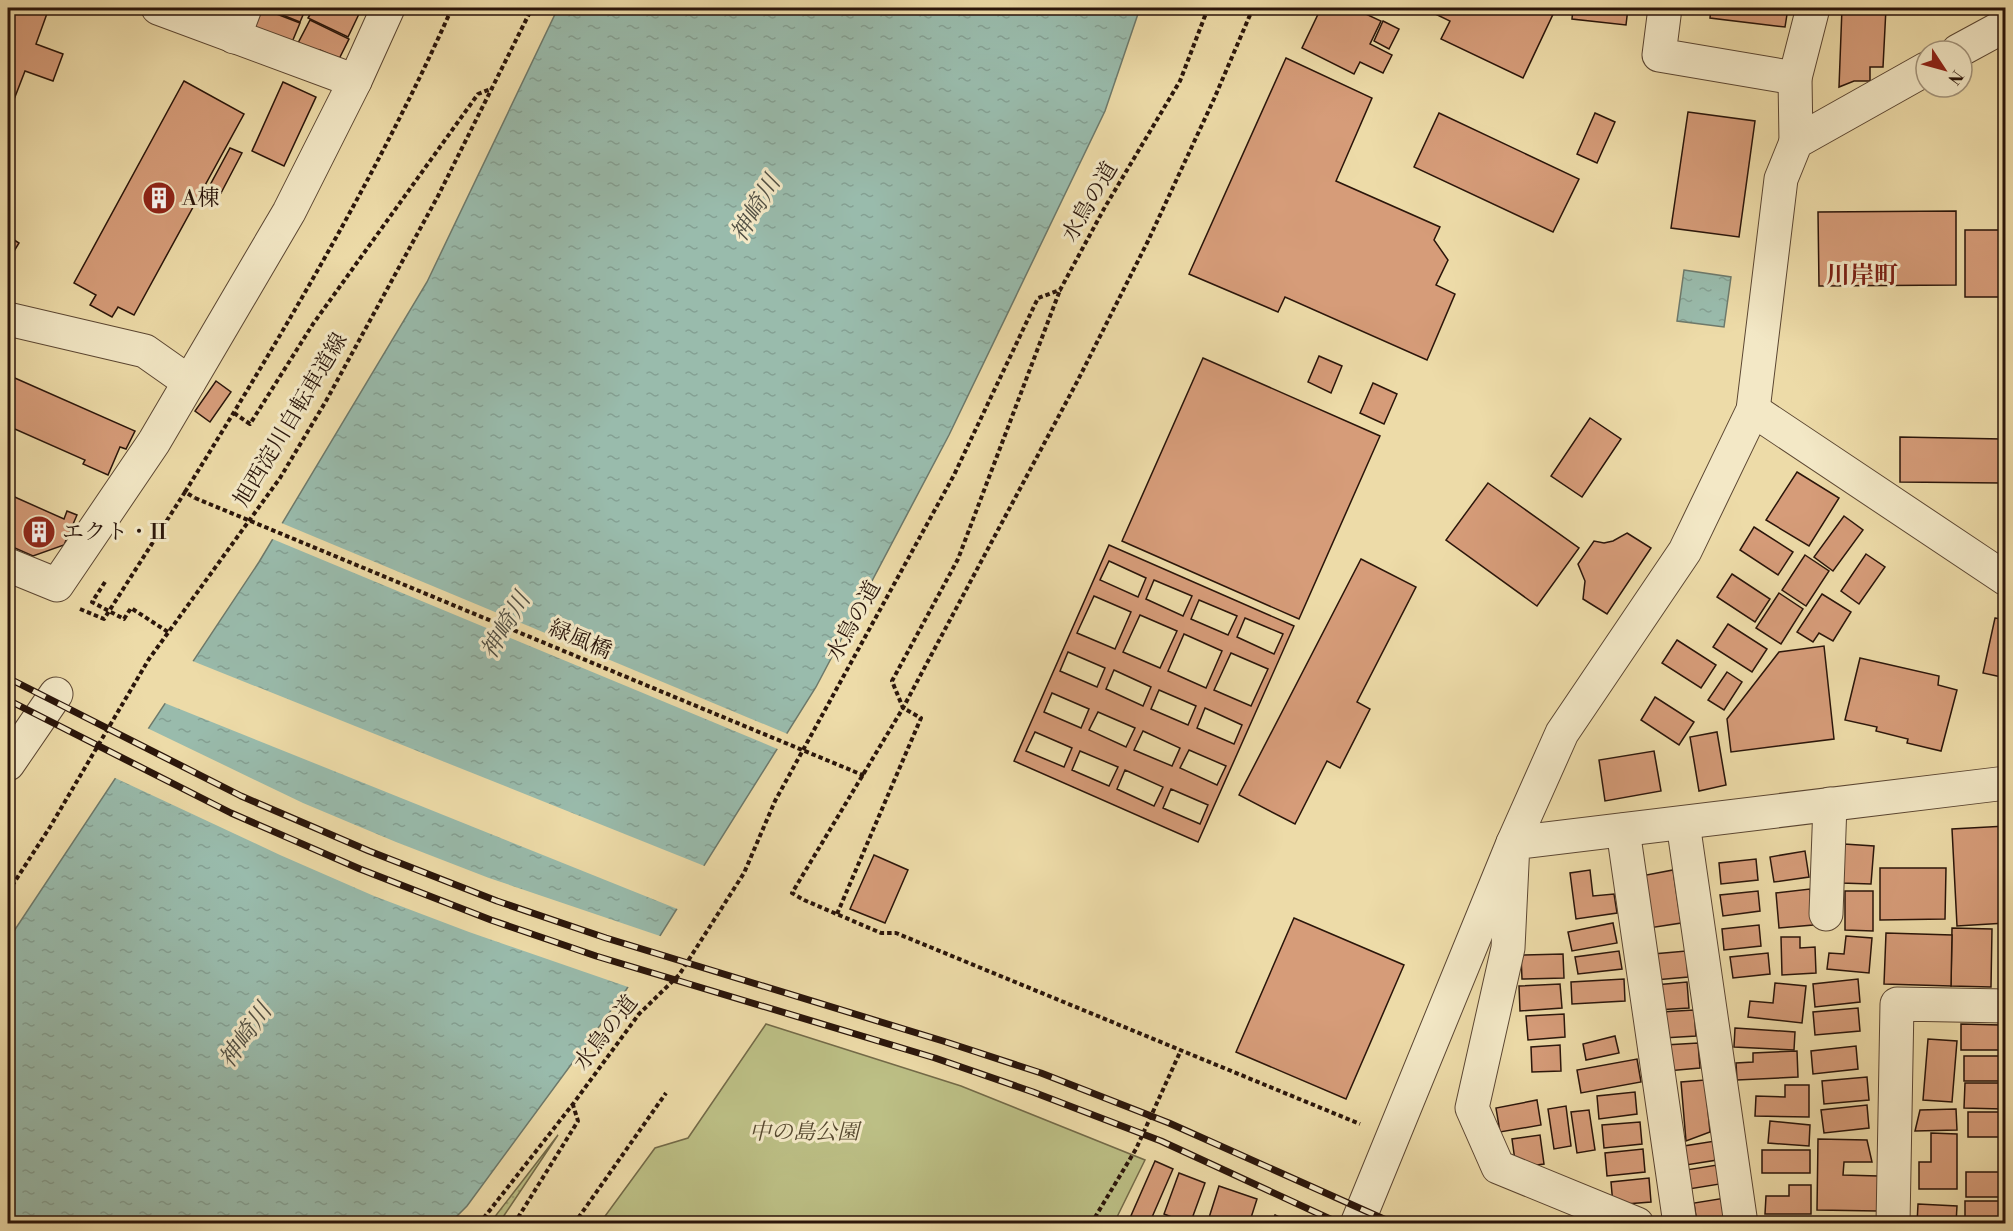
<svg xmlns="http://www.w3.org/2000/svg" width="2013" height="1231" font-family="'Libre Bodoni','Noto Serif JP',serif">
<defs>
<pattern id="grass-dots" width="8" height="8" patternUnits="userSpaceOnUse" patternTransform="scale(1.5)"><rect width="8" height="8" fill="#bcbf85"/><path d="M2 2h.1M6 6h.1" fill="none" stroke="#a2a372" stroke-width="1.8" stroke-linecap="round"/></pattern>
<pattern id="water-ripples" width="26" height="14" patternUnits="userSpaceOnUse" patternTransform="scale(1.5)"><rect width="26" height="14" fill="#99bbac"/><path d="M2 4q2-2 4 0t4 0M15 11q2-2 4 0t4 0" fill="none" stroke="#84a093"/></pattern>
</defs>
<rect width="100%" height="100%" fill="#eddba8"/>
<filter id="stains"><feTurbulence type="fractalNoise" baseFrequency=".00333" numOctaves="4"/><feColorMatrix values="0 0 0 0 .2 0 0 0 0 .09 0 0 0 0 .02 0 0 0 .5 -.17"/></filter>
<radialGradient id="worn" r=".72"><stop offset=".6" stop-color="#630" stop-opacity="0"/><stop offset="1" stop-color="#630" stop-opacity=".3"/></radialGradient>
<path fill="url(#grass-dots)" stroke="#736a48" stroke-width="1.5" d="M558,1135l-59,88h-9z"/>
<path fill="#bcbf85" stroke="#736a48" stroke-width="1.5" d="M766,1024l195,62 184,74 -31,63h-514l55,-75 33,-10z"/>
<g fill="url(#water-ripples)" stroke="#6d796b" stroke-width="1.5">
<path d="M558,8h582l-35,103 -156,324 -133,252 -190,303 -159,216 -18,18h-441v-284l251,-378 168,-280z"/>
<path d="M1684,270l47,7 -7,50 -47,-6z"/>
</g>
<g fill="#eddba8">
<path d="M279,522l511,213 -10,15 -510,-212z"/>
<path d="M190,660l517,207 -27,43 -518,-208z"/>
<path d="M145,727l158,76 93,39 93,36 174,59 -32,51 -162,-56 -95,-36 -94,-41 -167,-78z"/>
</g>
<g fill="#d69c79" stroke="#2a150a" stroke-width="1.5" fill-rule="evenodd">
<path d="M8,8h41l-13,36 27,10 -10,27 -28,-10 -17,44z"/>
<path d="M256,8h5l39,15 -10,24 -35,-14 -5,-12z"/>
<path d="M265,8h41l-6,14z"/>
<path d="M314,8h31l14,6 -11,23 -40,-19z"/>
<path d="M1321,8h32l28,13 -11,23 22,11 -9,18 -23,-11 -6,12 -52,-26z"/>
<path d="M1423,8h133l-33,70 -82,-39 9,-18z"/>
<path d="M1573,8h55l-2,17 -54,-6z"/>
<path d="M1711,8h77l-3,19 -75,-9z"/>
<path d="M1842,8h44l-3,59h-13v14h-16l-15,6z"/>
<path d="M310,20l39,19 -10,20 -19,-9 -3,5 -20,-10z"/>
<path d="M1383,21l16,8 -10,20 -15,-8z"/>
<path d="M1286,58l86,40 -36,83 104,46 -6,13 14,20 -12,25 19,9 -28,66 -142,-63 -7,15 -89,-38z"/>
<path d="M184,81l60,33 -110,201 -16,-8 -6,10 -22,-12 6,-10 -22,-12z"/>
<path d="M283,82l33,15 -32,69 -32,-15z"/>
<path d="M1688,112l67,9 -16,116 -68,-9z"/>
<path d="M1439,113l140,66 -26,53 -139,-65z"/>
<path d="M1595,113l20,9 -18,41 -20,-9z"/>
<path d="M230,148l12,5 -21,40 -12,-6z"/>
<path d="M1956,211v74l-137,1 -1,-74z"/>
<rect x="1965" y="230" width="41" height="67"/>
<path d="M8,236l11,7 -11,18z"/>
<path d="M1319,356l23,10 -11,27 -23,-11z"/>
<path d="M1203,358l177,78 -81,183 -177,-78z"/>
<path d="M8,375l127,56 -9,18 -6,-2 -12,28 -25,-11 2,-4 -77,-34z"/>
<path d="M216,381l15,11 -21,30 -15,-11z"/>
<path d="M1373,383l24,11 -13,30 -24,-11z"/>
<path d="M1590,418l31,21 -39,58 -31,-21z"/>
<path d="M1900,437l102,2 -1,44 -101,-1z"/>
<path d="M1797,472l42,26 -30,48 -43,-26z"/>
<path d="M1488,483l91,65 -42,58 -91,-66z"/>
<path d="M8,494l56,25 3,-8 10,4 -13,30 -31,11 -25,-11z"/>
<path d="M1844,516l19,14 -30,41 -19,-14z"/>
<path d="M1754,527l39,25 -15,23 -38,-25z"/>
<path d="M1627,533l24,15 -44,66 -24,-15 2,-18 -7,-17 16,-23 10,2 9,-2z"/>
<path d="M1109,545l185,81 -96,216 -184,-81zM1109,561l37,17 -8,19 -38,-17zM1154,580l38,16 -9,20 -37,-17zM1094,596l37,16 -16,37 -38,-16zM1199,600l38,16 -9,19 -37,-16zM1140,615l37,16 -17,37 -37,-16zM1245,618l38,16 -9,20 -37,-17zM1184,634l38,17 -16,37 -38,-17zM1068,652l37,16 -8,19 -37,-16zM1231,653l37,16 -17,37 -37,-16zM1114,670l37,17 -8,19 -37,-17zM1159,690l37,16 -8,19 -37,-16zM1052,693l37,16 -8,19 -37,-16zM1205,708l37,17 -8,19 -37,-16zM1098,712l37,16 -9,19 -37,-17zM1143,731l37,17 -8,18 -38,-16zM1035,732l37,16 -8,19 -38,-16zM1189,750l37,16 -9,19 -37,-17zM1080,751l38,16 -9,19 -37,-16zM1125,770l38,17 -9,19 -37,-17zM1171,789l37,16 -8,19 -37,-16z"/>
<path d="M1866,554l19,13 -26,37 -18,-13z"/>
<path d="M1805,555l24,16 -23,35 -24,-16z"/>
<path d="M1361,559l55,28 -59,115 13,7 -30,59 -13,-7 -32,63 -56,-29z"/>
<path d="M1732,574l38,25 -15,23 -38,-25z"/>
<path d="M1779,593l24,16 -22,35 -25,-16z"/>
<path d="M1822,594l29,18 -18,29 -14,-8 -6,9 -16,-10z"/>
<path d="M1995,618l11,2v58l-23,-5z"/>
<path d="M1728,624l39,25 -15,23 -39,-25z"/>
<path d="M1677,640l39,25 -15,23 -39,-25z"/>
<path d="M1824,646l10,93 -103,13 -4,-33 52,-67z"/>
<path d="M1860,658l79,18 -1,9 19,5 -16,61 -34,-8 1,-4 -32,-8 1,-4 -32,-7z"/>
<path d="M1727,672l15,10 -18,28 -16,-10z"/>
<path d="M1655,697l39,25 -15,23 -38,-25z"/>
<path d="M1717,732l9,53 -27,6 -9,-54z"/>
<path d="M1654,751l7,40 -56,10 -6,-41z"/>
<path d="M2006,826v97l-49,3 -5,-97z"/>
<path d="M1844,844l30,2 -3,38 -30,-1z"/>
<path d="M1805,851l4,26 -35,5 -4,-25z"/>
<path d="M874,855l34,15 -23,53 -35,-14z"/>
<path d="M1756,859l2,21 -37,4 -2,-21z"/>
<path d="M1880,868h66l-1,51 -65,1z"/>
<path d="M1590,870l3,26 21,-2 3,19 -41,6 -6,-46z"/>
<path d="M1673,870l8,53 -32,5 -8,-52z"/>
<path d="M1810,889l3,36 -34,3 -3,-35z"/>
<path d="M1758,891l2,20 -37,5 -3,-21z"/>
<path d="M1845,891h28v40l-28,-1z"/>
<path d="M1294,918l110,47 -58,134 -110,-47z"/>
<path d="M1613,923l4,20 -45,8 -4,-19z"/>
<path d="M1759,925l2,21 -37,4 -2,-21z"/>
<path d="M1952,928l40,1 -1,58 -40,-1z"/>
<path d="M1886,933l66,2 -1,51 -67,-2z"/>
<path d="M1846,936l26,2 -3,35 -42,-4 2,-16 15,1z"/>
<path d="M1781,937h19v11l15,-1 1,26 -34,2z"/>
<path d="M1619,951l3,18 -44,5 -3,-17z"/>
<path d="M1686,951l2,26 -33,3 -2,-26z"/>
<path d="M1768,953l2,21 -37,4 -3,-21z"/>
<path d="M1563,954l1,24 -42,1 -1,-24z"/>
<path d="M1624,979l1,22 -53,3 -1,-22z"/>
<path d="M1858,979l2,23 -45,5 -2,-23z"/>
<path d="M1687,982l2,26 -33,2 -1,-25z"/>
<path d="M1775,983l31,3 -4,37 -54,-6 2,-16 23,2z"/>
<path d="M1560,984l2,24 -42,3 -1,-25z"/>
<path d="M1858,1008l2,23 -45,4 -2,-23z"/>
<path d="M1694,1010l2,26 -33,2 -2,-26z"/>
<path d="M1564,1014l1,23 -37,3 -2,-24z"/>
<path d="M1961,1024l39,1v25h-39z"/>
<path d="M1735,1028l60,4 -1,18 -60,-3z"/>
<path d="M1615,1036l4,17 -33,7 -3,-16z"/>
<path d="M1928,1039l29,2 -5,61 -29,-2z"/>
<path d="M1698,1043l2,25 -33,3 -2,-26z"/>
<path d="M1560,1045l1,26 -29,1 -1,-25z"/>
<path d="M1856,1046l2,23 -45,5 -2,-23z"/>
<path d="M1797,1051l1,26 -61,3 -1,-17 17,-1v-9z"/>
<rect x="1964" y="1056" width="38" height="25"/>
<path d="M1637,1059l4,23 -60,11 -4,-23z"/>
<path d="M1867,1077l2,23 -45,4 -2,-23z"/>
<path d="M1705,1080l5,52 -24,9 -5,-59z"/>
<path d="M1965,1083h38l-1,26 -38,-1z"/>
<path d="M1785,1085h24v32l-54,-1 1,-20 29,1z"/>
<path d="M1635,1092l2,22 -38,5 -2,-23z"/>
<path d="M1537,1100l4,25 -41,7 -4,-24z"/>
<path d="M1867,1105l2,23 -45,5 -3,-23z"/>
<path d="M1566,1106l5,40 -17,3 -6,-40z"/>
<path d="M1956,1109l1,21 -42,1 5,-21z"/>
<path d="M1589,1110l6,40 -18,3 -6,-41z"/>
<rect x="1968" y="1112" width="38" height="25"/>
<path d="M1770,1121l40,4 -1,21 -41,-3z"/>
<path d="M1640,1122l2,22 -38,4 -2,-23z"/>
<path d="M1931,1133l26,1v55h-38v-27h12z"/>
<path d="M1540,1135l4,29 -28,4 -4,-29z"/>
<path d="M1818,1139l49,1 5,22h-28l-1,13 35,1v35l-61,-1z"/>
<path d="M1715,1141l2,19 -31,5 -2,-19z"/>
<path d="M1643,1149l2,23 -38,4 -2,-23z"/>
<rect x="1762" y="1150" width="48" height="23"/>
<path d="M1155,1161l18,8 -24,55h-7l-12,-6z"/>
<path d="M1717,1165l3,19 -31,5 -3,-19z"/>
<rect x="1966" y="1172" width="38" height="25"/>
<path d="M1179,1173l26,10 -15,41 -26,-10z"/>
<path d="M1649,1178l2,24 -38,3 -2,-23z"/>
<path d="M1789,1185h22v29h-46l1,-18h23z"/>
<path d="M1219,1186l38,13 -8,25h-42z"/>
<path d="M1725,1198l4,20 -32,5 -3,-20z"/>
<rect x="1965" y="1201" width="38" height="23"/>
<path d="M1918,1204l39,2 -1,18h-39z"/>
<path d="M1275,1215l18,9h-22z"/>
</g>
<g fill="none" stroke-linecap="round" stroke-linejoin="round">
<g stroke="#5b4632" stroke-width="35">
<g id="minor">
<path d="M158,8l197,73"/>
<path d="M1665,8l-6,47 136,23"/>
<path d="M234,37l11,-29"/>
<path d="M1958,51l48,-26"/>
<path d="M1796,142l-1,-64 18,-70"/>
<path d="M8,319l137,32 44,31"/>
<path d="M1753,410l253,169"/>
<path d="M8,565l49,20 97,-143 135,-230 66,-131 33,-73"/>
<path d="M8,764l48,-70"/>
<path d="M1683,823l58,401"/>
<path d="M1623,830l57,394"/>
<path d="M1826,914l4,-110"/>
<path d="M1357,1224l156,-381 49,-110 123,-182 68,-141 28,-231 15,-37 130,-73"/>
<path d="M1637,1224l-139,-57 -26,-59 36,-160 5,-105 493,-60"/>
<path d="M1893,1224l4,-220 109,2"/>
</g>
</g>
<g stroke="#2a150a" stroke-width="4" stroke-dasharray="4.5 3" stroke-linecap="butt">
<path d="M1253,8l-39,91 -66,142 -70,139 -175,328 -111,185 12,7 77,33h15l464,191"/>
<path d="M234,413l16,11 63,-100 165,-230 15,-6"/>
<path d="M185,492c97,-157 192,-316 267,-484"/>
<path d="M105,582l-13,20 32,17 7,-11 37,24"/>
<path d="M80,609l24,10 81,-127 10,6"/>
<path d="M853,771l12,5"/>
<path d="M8,892l42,-65 99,-168 131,-181 46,-77 112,-205 94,-188"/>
<path d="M837,914l84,-196 -18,-10 -11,-27 66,-122 102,-269"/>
<path d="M479,1224l94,-120 66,-90 40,-39 65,-102 31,-72 179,-326 84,-177 22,-8 45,-83 75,-126 28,-73"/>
<path d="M514,1224l64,-103 -5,-16"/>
<path d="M574,1224l92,-131"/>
<path d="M1091,1224l45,-75 45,-99"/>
</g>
<use href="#minor" stroke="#f3e8c6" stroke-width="33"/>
<g stroke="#2a150a" stroke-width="7">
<g id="rail">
<path d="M8,678l233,118 128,55 128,50 109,37 337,103 98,32 128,50 226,101"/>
<path d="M8,700l223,113 129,56 131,51 105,36 339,102 98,34 128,49 180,83"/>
</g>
</g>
<use href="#rail" stroke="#f3e8c6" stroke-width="4.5" stroke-dasharray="14" stroke-linecap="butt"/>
<path stroke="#2a150a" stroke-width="4" stroke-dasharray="4.5 3" stroke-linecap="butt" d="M195,498l658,273"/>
</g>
<defs>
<g id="building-disc" transform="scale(1.725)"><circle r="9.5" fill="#8f2418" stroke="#f3e8c6"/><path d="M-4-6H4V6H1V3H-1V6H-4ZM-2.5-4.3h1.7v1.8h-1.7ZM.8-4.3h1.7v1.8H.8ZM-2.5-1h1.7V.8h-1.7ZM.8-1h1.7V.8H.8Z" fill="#fff"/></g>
</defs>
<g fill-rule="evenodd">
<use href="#building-disc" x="159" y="198"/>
<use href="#building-disc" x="39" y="532"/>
</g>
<g text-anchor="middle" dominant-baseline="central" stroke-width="6" stroke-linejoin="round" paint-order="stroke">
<g font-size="22" fill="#2a150a" stroke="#f3e8c6" text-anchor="start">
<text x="182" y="198">A棟</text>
<text x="62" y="532">エクト・II</text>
</g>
<g font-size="22" fill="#2a150a" stroke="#f3e8c6">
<text transform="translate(1090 202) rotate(-60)">水鳥の道</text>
<text transform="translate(291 420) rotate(-59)">旭西淀川自転車道線</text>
<text transform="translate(854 621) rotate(-61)">水鳥の道</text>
<text transform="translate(580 640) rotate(23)">緑風橋</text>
<text transform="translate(606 1033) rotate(-52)">水鳥の道</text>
</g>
<g font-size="22" font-style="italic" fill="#56482f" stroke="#f3e8c6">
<text x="804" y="1132">中の島公園</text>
</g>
<g font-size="24" font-style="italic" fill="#514f43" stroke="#f3e8c6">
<text transform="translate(756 209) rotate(-59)">神崎川</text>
<text transform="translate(506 626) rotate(-59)">神崎川</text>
<text transform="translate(246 1036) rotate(-55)">神崎川</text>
</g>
<g font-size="24" font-weight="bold" fill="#7a1f14" stroke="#f3e8c6">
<text x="1862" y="276">川岸町</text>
</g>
</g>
<rect width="2013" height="1231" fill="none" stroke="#eddba8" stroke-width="30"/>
<rect x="9" y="9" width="1995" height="1213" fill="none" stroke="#2a150a" stroke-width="3"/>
<rect x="15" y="15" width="1983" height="1201" fill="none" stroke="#2a150a" stroke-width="1.5"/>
<g transform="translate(1944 69) rotate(126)"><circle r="28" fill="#f3e8c6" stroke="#a3947b" stroke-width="1.5"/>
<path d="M0-4.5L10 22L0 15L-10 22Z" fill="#8f2418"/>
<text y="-9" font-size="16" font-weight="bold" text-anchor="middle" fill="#2a150a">N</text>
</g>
<rect width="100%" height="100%" filter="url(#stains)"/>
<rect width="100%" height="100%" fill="url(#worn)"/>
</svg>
